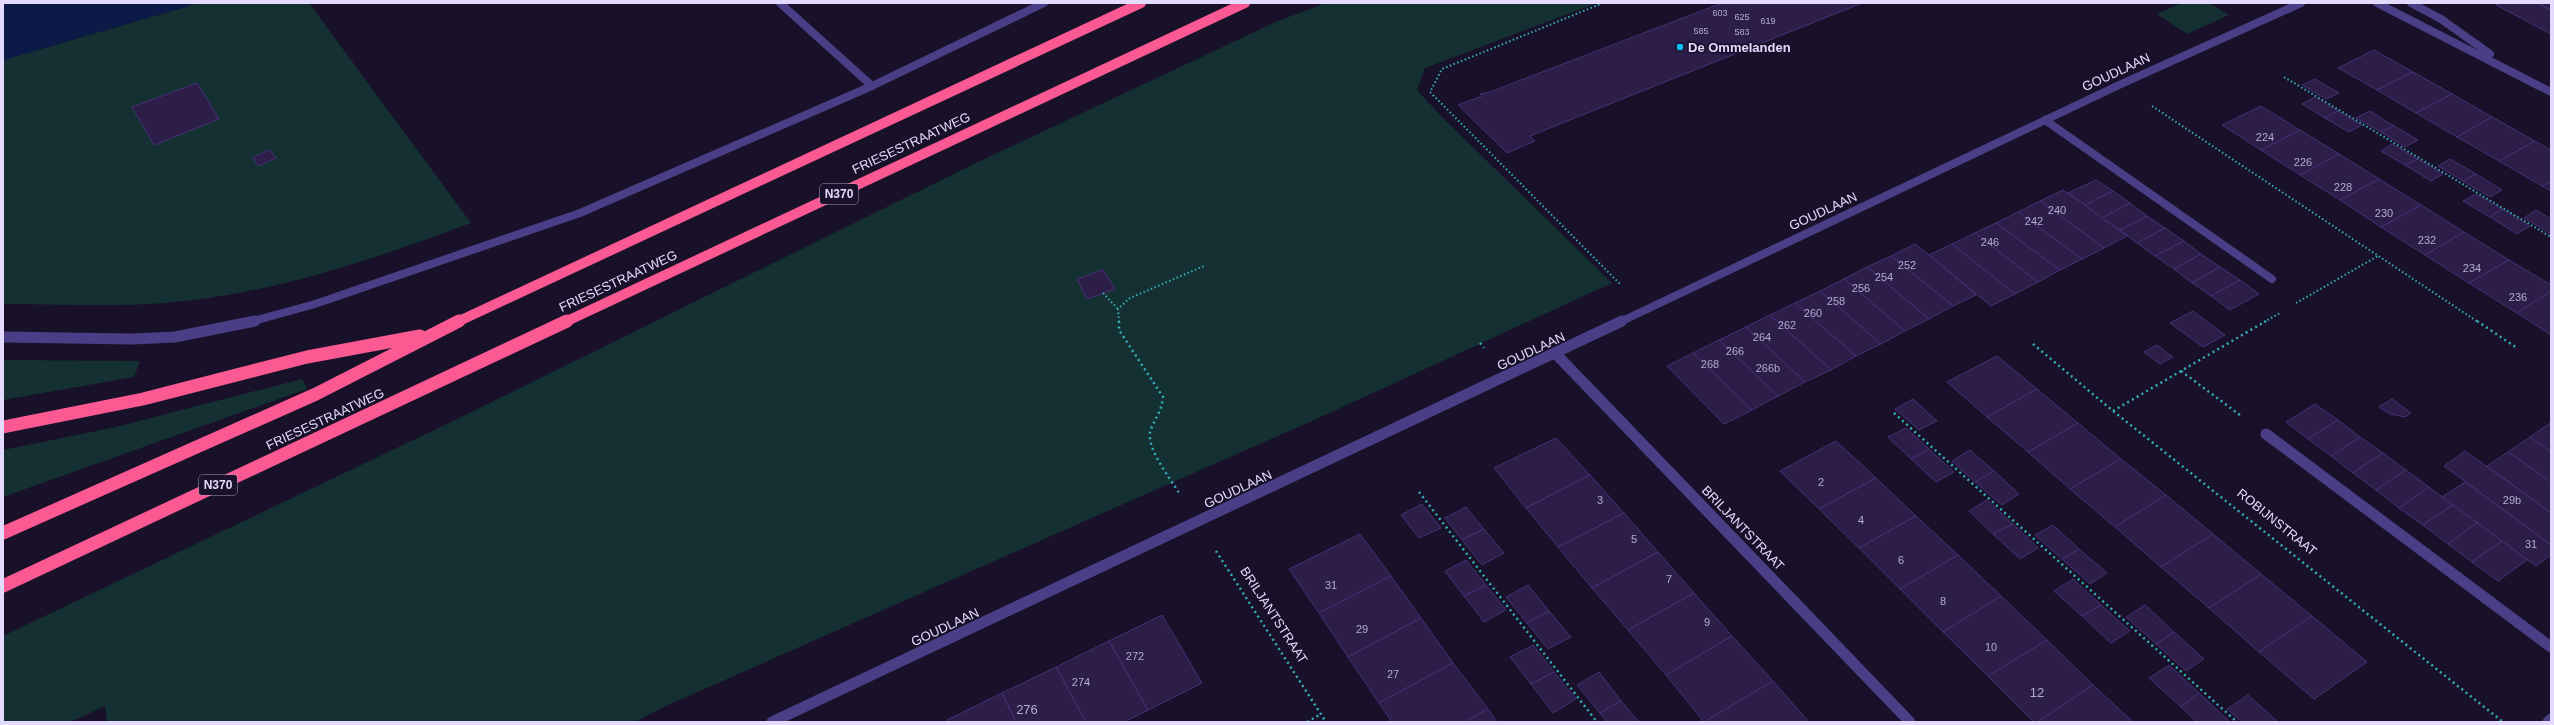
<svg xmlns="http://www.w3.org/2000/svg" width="2554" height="725" font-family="Helvetica,sans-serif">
<rect width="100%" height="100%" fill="#181129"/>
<g fill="#143033">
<path d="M199,3h110l162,220c-99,37 -202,72 -307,80 -54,4 -108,1 -161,1v-244z"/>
<path d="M1326,3h271l-172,65 -8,22 25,27 170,166 -289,133 -655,289 -33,17h-528l-2,-16 -35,16h-67v-86l446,-213 527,-260 302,-142z"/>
<path d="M2182,3h27l20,12 -42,19 -30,-20z"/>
<path d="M3,360l137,1 -6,16 -131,23z"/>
<path d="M302,379l5,10 -304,108v-47l113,-23z"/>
</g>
<path fill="#0c1a47" d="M3,3h196l-196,57z"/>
<g fill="#2c1e49" stroke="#473075">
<path d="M1722,3h140l-332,133 5,5 -28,12 -49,-48 24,-9 -2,-2 10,-2z"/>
<path d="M2501,3h37l13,7v24l-55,-29z"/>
<path d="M2538,3h13v7z"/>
<path d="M2374,50l39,22 -36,18 -39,-22z"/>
<path d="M2413,72l39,22 -36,19 -39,-23z"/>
<path d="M2315,79l24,14 -13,6 -24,-14z"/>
<path d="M197,83l22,36 -65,26 -22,-38z"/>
<path d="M2452,94l40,23 -35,20 -41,-24z"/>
<path d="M2315,97l23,14 -13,7 -23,-14z"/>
<path d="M2261,106l39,24 -39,20 -39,-25z"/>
<path d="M2338,111l24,14 -13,7 -24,-14z"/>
<path d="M2370,111l24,15 -13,6 -25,-14z"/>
<path d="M2492,117l43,24 -36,20 -42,-24z"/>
<path d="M2394,126l24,14 -13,7 -24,-15z"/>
<path d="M2300,130l39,24 -39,21 -39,-25z"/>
<path d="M2535,141l16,9v31l-9,5 -43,-25z"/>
<path d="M2392,144l26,15 -13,6 -24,-14z"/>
<path d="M270,150l6,8 -18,8 -5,-9z"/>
<path d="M2339,154l40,25 -39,21 -40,-25z"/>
<path d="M2418,159l25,15 -12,7 -26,-16z"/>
<path d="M2450,159l26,15 -13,7 -25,-15z"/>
<path d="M2476,174l26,16 -12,7 -27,-16z"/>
<path d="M2379,179l42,26 -40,22 -41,-27z"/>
<path d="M2096,180l17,11 -28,14 -17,-12z"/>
<path d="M2551,181v10l-9,-5z"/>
<path d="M2063,190l22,15 42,31 -23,12 -64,-47z"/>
<path d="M2113,191l17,12 -28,15 -17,-13z"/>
<path d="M2476,194l26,15 -12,8 -27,-16z"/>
<path d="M2040,201l64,47 -22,11 -64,-47z"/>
<path d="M2130,203l17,13 -27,14 -18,-12z"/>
<path d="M2421,205l43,27 -39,23 -44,-28z"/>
<path d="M2502,209l28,17 -13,8 -27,-17z"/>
<path d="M2536,210l15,9v15l-27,-16z"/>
<path d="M2018,212l64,47 -22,11 -64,-47z"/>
<path d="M2147,216l18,12 -28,15 -17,-13z"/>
<path d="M1996,223l64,47 -22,12 -63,-49z"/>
<path d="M2165,228l19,13 -29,15 -18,-13z"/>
<path d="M2464,232l45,28 -40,23 -44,-28z"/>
<path d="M1975,233l63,49 -23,12 -63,-50z"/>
<path d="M2184,241l17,13 -27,15 -19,-13z"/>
<path d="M1915,244l14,11 47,40 -23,11 -62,-50z"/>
<path d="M1952,244l63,50 -24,12 -62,-51z"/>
<path d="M2201,254l19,13 -28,16 -18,-14z"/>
<path d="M1891,256l62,50 -24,13 -62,-52z"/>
<path d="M2509,260l42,25v6l-34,22 -48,-30z"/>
<path d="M1867,267l62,52 -24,12 -61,-52z"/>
<path d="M2220,267l20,13 -29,16 -19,-13z"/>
<path d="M1103,270l12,19 -28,10 -10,-20z"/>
<path d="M1844,279l61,52 -24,13 -61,-53z"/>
<path d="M2240,280l19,14 -29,16 -19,-14z"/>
<path d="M1820,291l61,53 -25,12 -61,-53z"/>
<path d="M2551,291v44l-34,-22z"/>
<path d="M1795,303l61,53 -25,14 -61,-55z"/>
<path d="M2193,311l32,24 -22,12 -33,-24z"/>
<path d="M1770,315l61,55 -26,12 -59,-55z"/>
<path d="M1746,327l59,55 -27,14 -59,-56z"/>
<path d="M1719,340l59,56 -26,14 -59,-57z"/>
<path d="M2157,345l16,12 -13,7 -16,-12z"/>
<path d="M1693,353l59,57 -28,14 -57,-58z"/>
<path d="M1997,356l40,33 -50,28 -40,-35z"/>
<path d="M2037,389l41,34 -50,29 -41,-35z"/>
<path d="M1913,399l24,22 -18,9 -24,-21z"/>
<path d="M2392,399l19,14 -6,4 -15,-3 -11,-7z"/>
<path d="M2315,404l23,16 -30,19 -22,-17z"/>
<path d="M2338,420l22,17 -29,19 -23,-17z"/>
<path d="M2078,423l43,36 -51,30 -42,-37z"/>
<path d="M2550,423h1v29l-21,-15z"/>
<path d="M1906,428l23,21 -18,10 -23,-22z"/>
<path d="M2360,437l23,16 -30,20 -22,-17z"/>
<path d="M2530,437l21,15v30l-43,-30z"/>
<path d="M1556,438l34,37 -64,33 -32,-40z"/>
<path d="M1836,441l40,37 -57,31 -39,-38z"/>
<path d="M1929,449l25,23 -18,10 -25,-23z"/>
<path d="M1970,450l24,21 -19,11 -23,-21z"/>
<path d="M2465,451l86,62v32l-107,-79z"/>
<path d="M2508,452l43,30v31l-64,-47z"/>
<path d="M2383,453l23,17 -30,20 -23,-17z"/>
<path d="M2121,459l45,36 -51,32 -45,-38z"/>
<path d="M2406,470l23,17 -30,21 -23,-18z"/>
<path d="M1994,471l25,23 -17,11 -27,-23z"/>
<path d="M1590,475l34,38 -66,34 -32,-39z"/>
<path d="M1876,478l40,38 -57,32 -40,-39z"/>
<path d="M2465,482l86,63v10l-15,11 -94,-69z"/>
<path d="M2429,487l24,18 -30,20 -24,-17z"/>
<path d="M2166,495l47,39 -52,33 -46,-40z"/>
<path d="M1987,500l26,24 -20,10 -24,-23z"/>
<path d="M1422,504l19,24 -22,10 -18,-23z"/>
<path d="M2453,505l24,18 -29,21 -25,-19z"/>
<path d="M1466,507l18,22 -22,11 -17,-22z"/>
<path d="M1624,513l34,39 -66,36 -34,-41z"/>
<path d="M1916,516l42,39 -58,34 -41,-41z"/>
<path d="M2477,523l25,18 -30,21 -24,-18z"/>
<path d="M2013,524l25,24 -18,11 -27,-25z"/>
<path d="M2053,525l26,24 -17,10 -27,-24z"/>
<path d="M1484,529l20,24 -22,12 -20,-25z"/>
<path d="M1360,534l31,42 -72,37 -30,-44z"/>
<path d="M2213,534l48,40 -52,34 -48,-41z"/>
<path d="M2502,541l25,19 -29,21 -26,-19z"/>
<path d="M2079,549l28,24 -17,11 -28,-25z"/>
<path d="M1658,552l36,41 -66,37 -36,-42z"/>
<path d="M1958,555l43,41 -58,36 -43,-43z"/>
<path d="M1466,560l20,25 -22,11 -19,-25z"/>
<path d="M2261,574l51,42 -53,36 -50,-44z"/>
<path d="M1391,576l30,42 -73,39 -29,-44z"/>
<path d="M2073,579l28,26 -19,11 -28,-25z"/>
<path d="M1486,585l20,25 -22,12 -20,-26z"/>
<path d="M1528,585l21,26 -22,12 -21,-26z"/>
<path d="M1694,593l38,43 -66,39 -38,-45z"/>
<path d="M2001,596l46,44 -59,36 -45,-44z"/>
<path d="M2101,605l29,26 -19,12 -29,-27z"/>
<path d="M2145,605l29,27 -18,12 -30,-27z"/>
<path d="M1549,611l22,26 -23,12 -21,-26z"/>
<path d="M1162,615l40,68 -54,27 -39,-69z"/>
<path d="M2312,616l55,46 -53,37 -55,-47z"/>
<path d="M1421,618l32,45 -74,40 -31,-46z"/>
<path d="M2174,632l30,27 -18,12 -30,-27z"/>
<path d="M1732,636l41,45 -69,41 -38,-47z"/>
<path d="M2047,640l46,45 -55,37h-4l-46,-46z"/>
<path d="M1109,641l39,69 -24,12h-38l-30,-55z"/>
<path d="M1533,645l21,27 -23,12 -21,-27z"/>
<path d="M1453,663l35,46 -24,13h-72l-13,-19z"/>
<path d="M2169,665l30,28 -18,14 -32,-29z"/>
<path d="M1056,667l30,55h-70l-14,-29z"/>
<path d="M1554,672l22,27 -23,14 -22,-29z"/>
<path d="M1599,672l22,29 -21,12 -23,-28z"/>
<path d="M1773,681l36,41h-105z"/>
<path d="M2093,685l40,37h-95z"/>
<path d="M1002,693l14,29h-68l-1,-2z"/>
<path d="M2199,693l31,29h-33l-16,-15z"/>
<path d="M2248,695l30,27h-36l-15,-13z"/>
<path d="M1621,701l18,21h-32l-7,-9z"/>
<path d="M1488,709l9,13h-33z"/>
</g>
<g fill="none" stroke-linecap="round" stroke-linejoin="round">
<g stroke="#34aeb8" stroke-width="2" stroke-dasharray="1.5 2.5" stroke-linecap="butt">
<path d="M1603,3l-161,66 -12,23 190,192"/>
<path d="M2284,77l267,160"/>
<path d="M2152,106l326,216"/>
<path d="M1103,293l15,16"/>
<path d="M2296,303l82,-47"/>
<path d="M1119,322l-1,-13 12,-11 74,-32"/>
<path d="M2264,322l16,-9"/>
</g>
<g stroke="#34aeb8" stroke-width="2.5" stroke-dasharray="2 3.5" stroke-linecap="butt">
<path d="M1119,321v9l44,67c-1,13 -7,20 -12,32 -7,17 19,49 28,64"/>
<path d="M2477,321l40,27"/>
<path d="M1480,343l4,5"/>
<path d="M2033,344l80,67 390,311"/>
<path d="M2181,371l59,44"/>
<path d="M2113,411l153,-90"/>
<path d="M1894,413l343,309"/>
<path d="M1419,492l178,230"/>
<path d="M1216,551l110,171"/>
<path d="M1307,722l14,-8"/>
</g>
<g stroke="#4a3e86" stroke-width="8">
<path d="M780,3l92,83"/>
<path d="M2377,3l174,89"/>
<path d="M2411,3l30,16 49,35"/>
<path d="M2045,120l227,159"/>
<path d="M250,322l65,-18 265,-91 292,-127 172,-83"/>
<path d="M1620,322l499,-237 182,-82"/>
</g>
<g stroke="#4a3e86" stroke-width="11">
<path d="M3,337l129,2 43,-2 80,-16"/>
<path d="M1555,353l355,369"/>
<path d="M2266,434l285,213"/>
<path d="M772,722l850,-401"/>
<path d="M2548,722l3,-3"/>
</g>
<g stroke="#fa5991" stroke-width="10">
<path d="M457,322l684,-319"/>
<path d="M565,322l680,-319"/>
</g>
<g stroke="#fa5991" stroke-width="13">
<path d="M3,427l140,-28 164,-42 113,-21"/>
<path d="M3,533l313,-139 143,-73"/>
<path d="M3,586l564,-265"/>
</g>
</g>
<circle fill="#0cc1f8" stroke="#181129" stroke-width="1.5" cx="1680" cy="47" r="4"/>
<g text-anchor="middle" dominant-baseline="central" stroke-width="3.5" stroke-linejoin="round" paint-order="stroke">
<g font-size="9" fill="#b5abd1">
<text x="1720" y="13">603</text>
<text x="1742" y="17">625</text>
<text x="1768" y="21">619</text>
<text x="1701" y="31">585</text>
<text x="1742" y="32">583</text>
</g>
<g font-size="11" fill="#b5abd1">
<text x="2265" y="137">224</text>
<text x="2303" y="162">226</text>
<text x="2343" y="187">228</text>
<text x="2057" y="210">240</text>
<text x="2384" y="213">230</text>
<text x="2034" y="221">242</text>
<text x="2427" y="240">232</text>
<text x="1990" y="242">246</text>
<text x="1907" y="265">252</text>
<text x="2472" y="268">234</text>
<text x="1884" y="277">254</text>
<text x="1861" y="288">256</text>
<text x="2518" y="297">236</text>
<text x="1836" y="301">258</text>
<text x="1813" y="313">260</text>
<text x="1787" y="325">262</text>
<text x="1762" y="337">264</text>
<text x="1735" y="351">266</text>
<text x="1710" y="364">268</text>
<text x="1768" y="368">266b</text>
<text x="1821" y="482">2</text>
<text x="1600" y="500">3</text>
<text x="2512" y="500">29b</text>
<text x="1861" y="520">4</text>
<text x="1634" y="539">5</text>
<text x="2531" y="544">31</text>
<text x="1901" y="560">6</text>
<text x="1669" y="579">7</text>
<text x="1331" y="585">31</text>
<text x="1943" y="601">8</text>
<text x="1707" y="622">9</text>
<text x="1362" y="629">29</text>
<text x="1991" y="647">10</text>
<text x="1135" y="656">272</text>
<text x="1393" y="674">27</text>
<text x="1081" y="682">274</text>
</g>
<g fill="#181129" stroke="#a69ebe" stroke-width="1">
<rect x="820" y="184" width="38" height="20" rx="3"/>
<rect x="199" y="475" width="38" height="20" rx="3"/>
</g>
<g font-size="12" font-weight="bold" fill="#e3dafe">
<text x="839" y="194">N370</text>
<text x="218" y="485">N370</text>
</g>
<g font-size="13" font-weight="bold" fill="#e3dafe" stroke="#181129" text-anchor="start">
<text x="1688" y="47">De Ommelanden</text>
</g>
<g font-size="13" fill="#e3dafe" stroke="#181129">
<text transform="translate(2116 72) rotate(-25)">GOUDLAAN</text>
<text transform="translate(911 143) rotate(-25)">FRIESESTRAATWEG</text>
<text transform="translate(1823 211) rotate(-25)">GOUDLAAN</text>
<text transform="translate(618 281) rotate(-25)">FRIESESTRAATWEG</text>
<text transform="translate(1531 351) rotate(-25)">GOUDLAAN</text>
<text transform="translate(325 419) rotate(-25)">FRIESESTRAATWEG</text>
<text transform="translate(1238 489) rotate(-25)">GOUDLAAN</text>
<text transform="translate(2277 522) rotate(39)">ROBIJNSTRAAT</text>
<text transform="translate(1743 528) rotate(46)">BRILJANTSTRAAT</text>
<text transform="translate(1274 615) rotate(57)">BRILJANTSTRAAT</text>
<text transform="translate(945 627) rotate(-25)">GOUDLAAN</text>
</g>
<g font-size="13" fill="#b5abd1">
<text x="2037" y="692">12</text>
<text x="1027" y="709">276</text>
</g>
</g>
<rect width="2554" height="725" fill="none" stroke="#e3dafe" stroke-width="8"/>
</svg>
